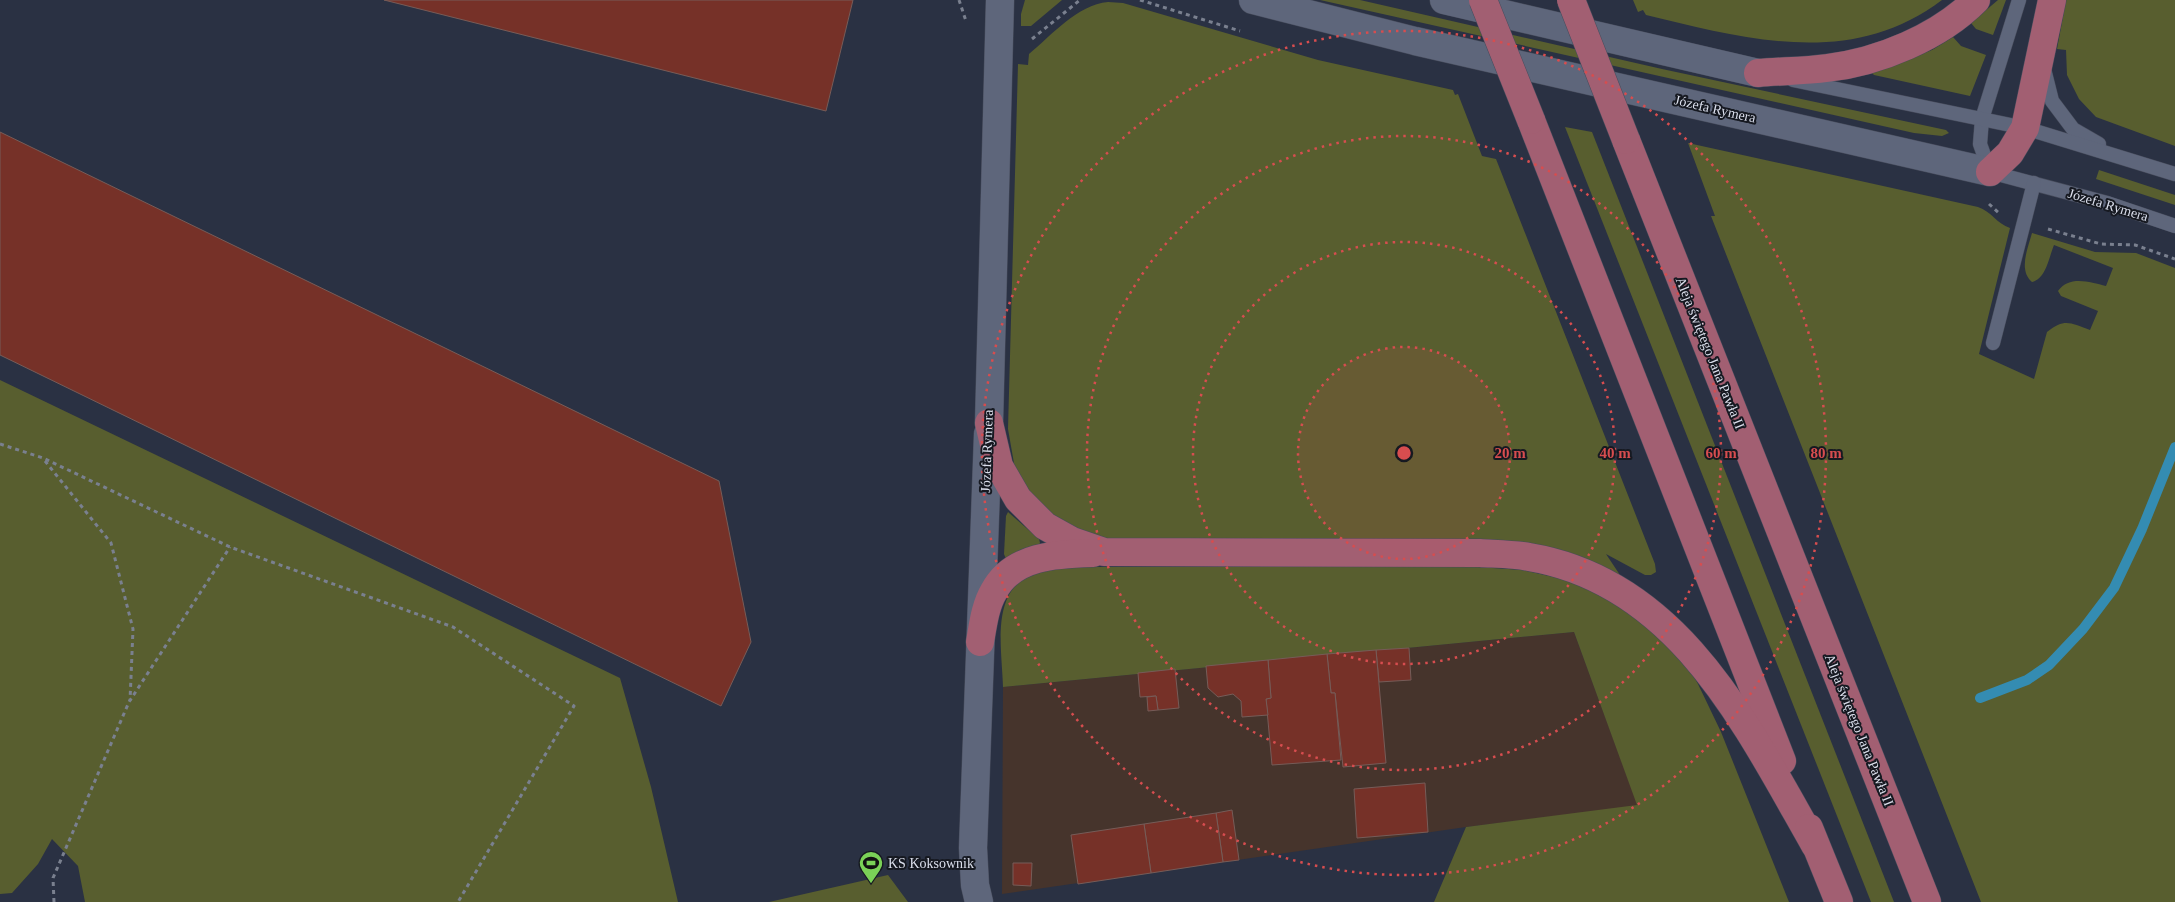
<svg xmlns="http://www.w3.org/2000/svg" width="2175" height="902" font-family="Georgia,serif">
<rect width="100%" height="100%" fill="#2a3143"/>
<path fill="#46342c" d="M1574,632l64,174 -172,21 -464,67 1,-207z"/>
<g fill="#585e2f">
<path d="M1025,0h37l-31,26h-10v-12z"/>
<path d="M1320,0h40l302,69 284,61 3,3 -7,3 -28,-3z"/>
<path d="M1633,0h309c-91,69 -196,39 -296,15l-3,-5 -5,2z"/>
<path d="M1998,0h8l-13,35 -17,-6 -5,-6z"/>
<path d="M2066,0h109v146l-79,-29 -17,-18 -12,-24 -1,-25 -9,-1z"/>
<path d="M1108,2l15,1 195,57 135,30 2,5 3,-1 24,62 14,3 159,405 1,8 -5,3h-6l-39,-21 14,21 -34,-16 -44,-12 -426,-5 -49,-14 -32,-27 -20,-32 -7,-40 10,-365 10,1 1,-11c23,-19 48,-49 79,-52z"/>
<path d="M1953,37l8,9 25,9 -16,41 -96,-21 -2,-2 60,-23z"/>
<path d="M1565,127l27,5 302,770h-23z"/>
<path d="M1688,143l290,64c13,4 19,17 32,21l-31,126 55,25 13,-47c18,-14 23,-9 43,-2l8,-19 -37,-15 -3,-5c11,-16 32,-9 48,-5l7,-18 -59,-23c-5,12 -8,34 -22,37 -14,-12 -4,-34 0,-49l63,19 41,1 39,15v634h-194l-270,-686h4z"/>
<path d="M2099,170l76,25v10l-79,-26z"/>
<path d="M0,380l620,298 31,109 27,115h-593l-7,-36 -26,-27 -14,25 -26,29 -12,1z"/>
<path d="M1008,512l31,27 1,4 -1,2 -33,14 -2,-5 2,-38z"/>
<path d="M1064,567h414l45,3 48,11 62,32 54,52 11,19 23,48 68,170h-355l32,-75 171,-22 -63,-173 -571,55c-1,-40 -14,-99 34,-115 8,-3 18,-3 27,-5z"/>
<path d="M888,875l20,27h-139z"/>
</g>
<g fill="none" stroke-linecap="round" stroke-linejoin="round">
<path stroke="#348cb2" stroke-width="10" d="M1980,698l47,-18 22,-15 34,-36 31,-41 28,-59 33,-82"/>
</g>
<g fill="#763128" stroke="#765c58">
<path d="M384,0h469l-27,111z"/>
<path d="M0,132l719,349 32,161 -30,64 -721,-351z"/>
<path d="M1409,648l2,32 -32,2 -3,-32z"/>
<path d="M1376,650l10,113 -43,4 -8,-74h-4l-4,-39z"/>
<path d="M1327,654l4,39h4l6,67 -69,5 -6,-66 5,-1 -3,-38z"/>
<path d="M1268,660l3,38 -5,1 2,16 -26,2 -1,-16 -8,-7 -15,3 -10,-9 -2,-22z"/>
<path d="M1175,669l4,39 -21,2 -2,-14 -16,1 -2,-24z"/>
<path d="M1156,696l2,14 -10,1 -1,-14z"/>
<path d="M1425,783l3,49 -71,6 -3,-49z"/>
<path d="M1232,810l7,50 -16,2 -7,-49z"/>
<path d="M1216,813l7,49 -72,11 -7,-49z"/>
<path d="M1144,824l7,49 -73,11 -7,-49z"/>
<path d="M1013,863h19l-1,23 -18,-1z"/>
</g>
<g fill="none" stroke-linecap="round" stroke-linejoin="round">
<g stroke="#474c5c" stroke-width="15">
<g id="service">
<path d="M2019,0l-37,119 -2,25 10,28 117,31 68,23"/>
<path d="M2044,69l8,32 21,28 26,15"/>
<path d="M1793,80l232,48 150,46"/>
<path d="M1993,343l41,-160"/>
</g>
</g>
<g stroke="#474c5c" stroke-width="29">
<path id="minor" d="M979,902l-4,-17 -2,-37 15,-414"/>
</g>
<g stroke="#474c5c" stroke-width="29">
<g id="tertiary">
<path d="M1253,0l162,41 575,131"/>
<path d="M1444,0l314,73"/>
<path d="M989,423l11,-423"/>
</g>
</g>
<g stroke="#474c5c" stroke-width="29">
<g id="primary">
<path d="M1758,73c23,-2 47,-2 69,-5 52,-6 112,-31 149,-68"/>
<path d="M1531,120l251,641"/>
<path d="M1626,140l301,762"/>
<path d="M1990,172l20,-19 15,-25 27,-128"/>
<path d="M989,423l10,43 19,33 27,27 27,15 32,11 376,1c16,1 33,1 49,4 150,25 218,169 286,288"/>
<path d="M980,642c3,-17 5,-36 14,-51 19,-36 64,-37 99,-38"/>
<path d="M1809,828l30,74"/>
</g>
</g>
<g stroke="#7a808f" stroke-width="3" stroke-dasharray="4 4" stroke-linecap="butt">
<path d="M959,0l7,21"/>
<path d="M1140,0l100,31"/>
<path d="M1032,39l48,-39"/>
<path d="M1989,204l10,9"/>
<path d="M2048,229l53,15 34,1 40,14"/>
<path d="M0,444l43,14 187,89 223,80 121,79 -116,196"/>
<path d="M45,461l66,82 22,86 -3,72"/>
<path d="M54,902l-1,-24 76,-176 101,-155"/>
</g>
<use href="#service" stroke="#5e667b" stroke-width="14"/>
<use href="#minor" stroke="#5e667b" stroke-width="28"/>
<use href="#tertiary" stroke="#5e667b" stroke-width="28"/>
<use href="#primary" stroke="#a25f72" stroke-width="28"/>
<g stroke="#474c5c" stroke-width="29" stroke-linecap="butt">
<g id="primary-bridge">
<path d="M1483,0l48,120"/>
<path d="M1571,0l55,140"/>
</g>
</g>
<use href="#primary-bridge" stroke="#a25f72" stroke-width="28"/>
</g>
<circle cx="1404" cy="453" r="106" fill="#d74d4f" fill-opacity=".12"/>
<g fill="none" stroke="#d74d4f" stroke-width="2.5" stroke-dasharray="2.5 5">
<circle cx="1404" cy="453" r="106"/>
<circle cx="1404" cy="453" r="211"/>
<circle cx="1404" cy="453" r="317"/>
<circle cx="1404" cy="453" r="422"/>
</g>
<defs>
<g id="stadium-pin" transform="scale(1.25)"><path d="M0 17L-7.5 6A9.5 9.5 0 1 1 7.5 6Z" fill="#7ad157" stroke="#161921"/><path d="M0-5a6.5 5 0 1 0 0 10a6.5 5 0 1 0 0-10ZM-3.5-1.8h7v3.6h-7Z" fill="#111"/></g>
</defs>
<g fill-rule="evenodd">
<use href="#stadium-pin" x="871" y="863"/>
</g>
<g text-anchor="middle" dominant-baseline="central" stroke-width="4" stroke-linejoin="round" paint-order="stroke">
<g font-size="14" fill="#dbdfec" stroke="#161921">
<text transform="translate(1715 109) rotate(13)">Józefa Rymera</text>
<text transform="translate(2108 205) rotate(17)">Józefa Rymera</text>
<text transform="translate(1710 353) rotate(68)">Aleja świętego Jana Pawła II</text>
<text transform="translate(987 451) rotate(-88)">Józefa Rymera</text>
<text transform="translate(1859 730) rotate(68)">Aleja świętego Jana Pawła II</text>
</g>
<g font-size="14" fill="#dbdfec" stroke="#161921" text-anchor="start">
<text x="888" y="863">KS Koksownik</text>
</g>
</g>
<circle cx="1404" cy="453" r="8" fill="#d74d4f" stroke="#161921" stroke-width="2.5"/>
<g font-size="15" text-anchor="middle" font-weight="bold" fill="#d74d4f" stroke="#161921" stroke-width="4" stroke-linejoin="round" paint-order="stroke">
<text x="1510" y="458">20 m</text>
<text x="1615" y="458">40 m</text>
<text x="1721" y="458">60 m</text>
<text x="1826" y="458">80 m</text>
</g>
</svg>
